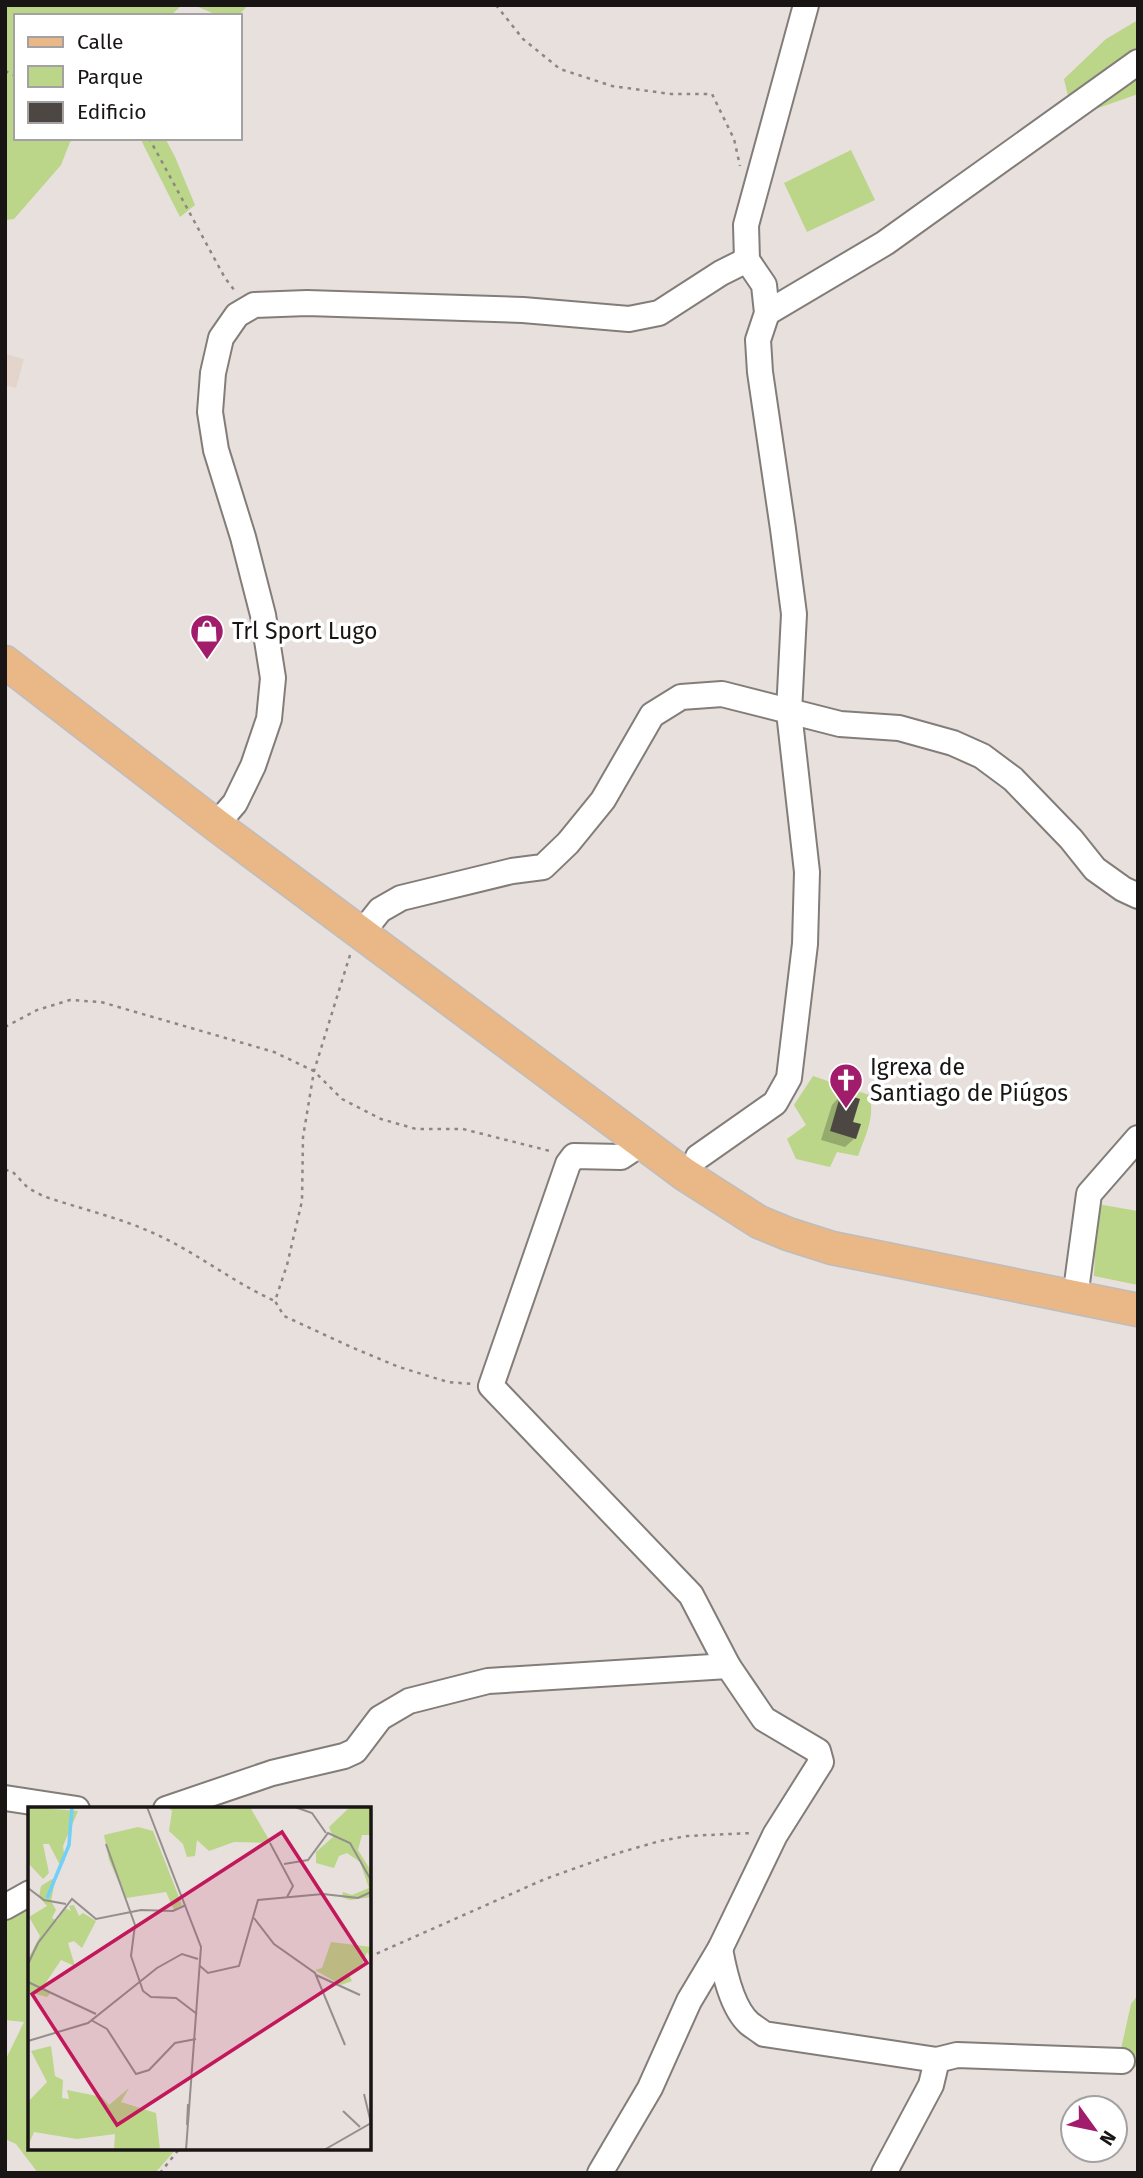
<svg xmlns="http://www.w3.org/2000/svg" width="1143" height="2178" font-family="'Fira Sans',sans-serif">
<rect width="100%" height="100%" fill="#e7e0dc"/>
<path fill="#e3d5cc" d="M5,354l19,5 -8,29 -11,-3z"/>
<g fill="#bbd589">
<path d="M5,5h177l-12,11h-154v122h61l-7,4 -9,23 -47,54 -9,1z"/>
<path d="M194,5h54l-10,11h-19z"/>
<path d="M1138,20v74l-65,23 -9,-38 42,-40z"/>
<path d="M140,138h25l10,19 20,48 -15,12z"/>
<path d="M851,150l24,50 -68,32 -23,-49z"/>
<path d="M813,1076l56,19c7,20 -4,42 -11,61l-21,-4 -7,15 -34,-8 -9,-20 19,-14 -12,-20z"/>
<path d="M1097,1204l41,7v74l-44,-9z"/>
<path d="M30,1891v257h147l-22,25h-117l-22,-29 -11,-5v-78l19,-39 -19,-2v-112z"/>
<path d="M1138,1995v72h-21l14,-63z"/>
</g>
<path fill="#0003" d="M841,1095l14,43 -10,9 -24,-7 11,-35z"/>
<path fill="#4d4743" d="M841,1093l19,6 -7,23 8,2 -5,15 -26,-8z"/>
<g fill="none" stroke-linecap="round" stroke-linejoin="round">
<g stroke="#837d79" stroke-width="28">
<g id="minor">
<path d="M767,313l118,-70 253,-181"/>
<path d="M216,825l19,-22 18,-37 16,-47 4,-41 -10,-63 -20,-78 -27,-87 -6,-38 3,-39 8,-35 16,-23 17,-10 53,-2 216,7 106,9 30,-6 62,-40 26,-13"/>
<path d="M361,934l19,-24 21,-12 111,-27 31,-4 25,-24 35,-43 49,-85 29,-18 41,-3 118,30 59,4 54,15 29,13 31,23 58,60 24,30 28,20 15,7"/>
<path d="M698,1157l77,-54 14,-25 16,-134 2,-72 -18,-160 5,-98 -11,-85 -23,-157 -2,-32 9,-27 -3,-28 -17,-25 -1,-35 60,-220"/>
<path d="M1075,1298l14,-104 49,-56"/>
<path d="M5,1798l72,11"/>
<path d="M166,1809l106,-36 72,-17 11,-5 25,-33 29,-17 79,-20 240,-15"/>
<path d="M5,1907l25,-14"/>
<path d="M720,1949c4,22 12,60 30,75 4,3 9,6 14,10l173,26 20,-5 165,6"/>
<path d="M600,2173l50,-85 39,-87 31,-52 55,-114 46,-73 -3,-11 -54,-32 -36,-53 -37,-71 -200,-209 77,-222 6,-8 47,1 21,-14"/>
<path d="M884,2173l47,-88 6,-25"/>
</g>
</g>
<g stroke="#bebdbd" stroke-width="35">
<path id="major" d="M5,662l211,163 468,349 75,48 29,12 44,14 306,62"/>
</g>
<g stroke="#8c8684" stroke-width="2.5" stroke-dasharray="3.5 5" stroke-linecap="butt">
<path d="M496,5l27,34 37,30 52,17 59,8h41l22,45 6,27"/>
<path d="M5,71l11,5"/>
<path d="M149,138l76,140 10,13"/>
<path d="M350,955l-36,116 -11,66 -1,64 -15,64 -12,36 9,15 67,31 48,20 49,15 24,2"/>
<path d="M5,1027l32,-17 33,-10 31,2 173,50 40,19 28,28 39,20 35,10h47l87,22"/>
<path d="M5,1170l7,1 16,17 15,8c35,12 74,21 108,36 44,19 81,50 124,69"/>
<path d="M369,1957l176,-78 73,-26 42,-12 27,-5 65,-3"/>
<path d="M160,2173l20,-25"/>
</g>
<use href="#minor" stroke="#fff" stroke-width="24"/>
<use href="#major" stroke="#eab786" stroke-width="32"/>
</g>
<defs>
<g id="shop-pin" transform="scale(1.75)"><path d="M0 17L-7.5 6A9.5 9.5 0 1 1 7.5 6Z" fill="#a11c6a" stroke="#fff"/><path d="M-5-2.5h2.3a2.7 3.5 0 0 1 5.4 0H5L5.5 6h-11ZM-1.5-2.5h3a1.5 2.3 0 0 0-3 0Z" fill="#fff"/></g>
<g id="church-pin" transform="scale(1.75)"><path d="M0 17L-7.5 6A9.5 9.5 0 1 1 7.5 6Z" fill="#a11c6a" stroke="#fff"/><path d="M-1.2-6h2.4v3.5h3.3v2.4h-3.3V6h-2.4V-.1h-3.3v-2.4h3.3Z" fill="#fff"/></g>
</defs>
<g fill-rule="evenodd">
<use href="#shop-pin" x="207" y="631"/>
<use href="#church-pin" x="846" y="1080"/>
</g>
<g text-anchor="middle" dominant-baseline="central" stroke-width="7" stroke-linejoin="round" paint-order="stroke">
<g font-size="23" fill="#181514" stroke="#fff" text-anchor="start">
<text x="232" y="631">Trl Sport Lugo</text>
<text x="870" y="1067">Igrexa de<tspan x="870" dy="26">Santiago de Piúgos</tspan></text>
</g>
</g>
<g transform="translate(28 1807)">
<rect width="343" height="343" fill="#e7e0dc"/>
<path d="M0,0l50,4 -15,35 2,14 -5,5 -11,-21h-6l6,29 -6,6 -15,-16zM140,0h87l-4,2 20,34 -37,-1 -25,9 -12,-11 -2,16 -8,1 -4,-13 -14,-13 3,-20zM322,0h21v28h-9l-4,15 13,21v26l-21,3 -8,-3 1,-5 9,3 17,-7 -9,-26 -13,-9 -8,3 -5,12 -18,-5v-11l17,-15 -4,-10zM110,20l15,4 29,74 -8,5 -8,-18 -40,6 -17,-38 -5,-25zM24,72l3,2 -4,20 5,9 -4,8 5,3 8,-13 6,3 -2,-5 5,-1 5,11 4,-3 13,8 -14,27 -8,-7 -6,2 7,23 -14,-6 -18,27 8,6 -4,4 -19,-5v-33l12,-23 -11,-19 18,-11 -8,-9 2,-11zM303,135l40,5v11l-4,-6 -7,18 -12,2 4,9 -11,4 -26,-15 7,-2zM23,239l4,30 8,4 -1,18 7,1 -2,-9 35,7 7,8 20,-17 -8,14 35,11 4,37h-46l1,-16 -38,5 -43,-7 -6,14v-44l19,-20 -16,-31z" fill="#bbd589"/>
<path fill="none" stroke="#71d0f9" stroke-width="3.5" d="M19,91l22,-53 3,-38"/>
<path fill="none" stroke="#948f8c" stroke-width="2" d="M119,0l54,140 -15,203M267,0l17,6 14,20M242,36l23,43 -6,11M78,37l29,81 -4,31 12,35 8,6 25,1 21,16M256,57l24,-4 20,-27 22,10 21,37M0,81l16,12 22,4M226,111l20,26 41,29 30,72M0,157l10,-21 34,-44 24,20 45,-9 32,1 13,-6M172,159l8,7 31,-7 19,-66 65,-6 35,4 13,-6M288,168l44,20M0,175l68,32M63,213l16,9 29,45 13,-4 26,-27 21,-4M0,234l60,-18 69,-55 25,-14 16,5M315,304l17,16M159,318l1,-21M296,343l47,-27 -7,-29"/>
<path fill="#c2185b" fill-opacity="0.15" stroke="#c2185b" stroke-width="3.5" d="M254,25l85,131 -250,162 -85,-131z"/>
<rect width="343" height="343" fill="none" stroke="#181514" stroke-width="3.5"/>
</g>
<rect width="1143" height="2178" fill="none" stroke="#181514" stroke-width="14"/>
<rect x="14" y="14" width="228" height="126" fill="#ffffff" stroke="#a3a1a1" stroke-width="2"/>
<rect x="28" y="37" width="35" height="10" fill="#eab786" stroke="#a3a1a1" stroke-width="2"/>
<text x="77" y="49" font-size="21" fill="#181514">Calle</text>
<rect x="28" y="66" width="35" height="21" fill="#bbd589" stroke="#a3a1a1" stroke-width="2"/>
<text x="77" y="84" font-size="21" fill="#181514">Parque</text>
<rect x="28" y="102" width="35" height="21" fill="#4d4743" stroke="#a3a1a1" stroke-width="2"/>
<text x="77" y="119" font-size="21" fill="#181514">Edificio</text>
<g transform="translate(1094 2129) rotate(123)"><circle r="33" fill="#ffffff" stroke="#a3a1a1" stroke-width="2"/>
<path d="M0-5L12 26L0 18L-12 26Z" fill="#a11c6a"/>
<text y="-10" font-size="19" font-weight="bold" text-anchor="middle" fill="#181514">N</text>
</g>
</svg>
